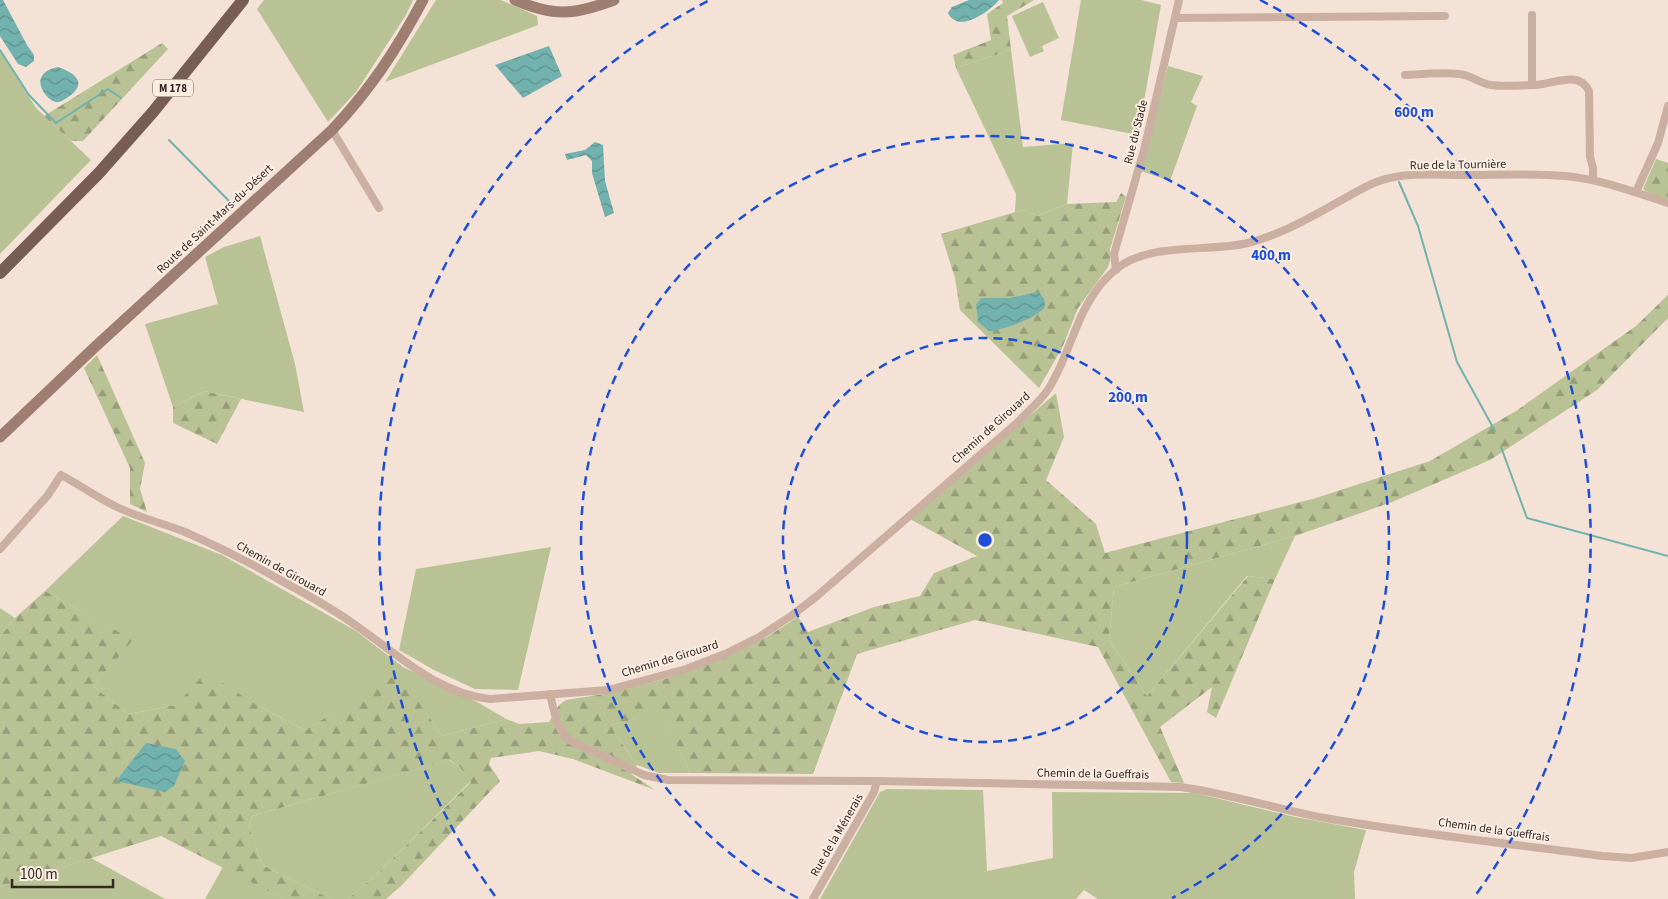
<svg xmlns="http://www.w3.org/2000/svg" width="1668" height="899" font-family="'Source Sans 3',sans-serif">
<defs>
<pattern id="forest-firs" width="22" height="20" patternUnits="userSpaceOnUse" patternTransform="scale(1.25)"><rect width="22" height="20" fill="#b8c295"/><path d="M5 1l3.5 6h-7zM16 11l3.5 6h-7z" fill="#969e79"/></pattern>
<pattern id="water-waves" width="16" height="10" patternUnits="userSpaceOnUse" patternTransform="scale(1.25)"><rect width="16" height="10" fill="#72b2ae"/><path d="M0 5q4-4 8 0t8 0" fill="none" stroke="#5e918d"/></pattern>
</defs>
<rect width="100%" height="100%" fill="#f3e2d5"/>
<g fill="#b8c295">
<path d="M264,0h149l-7,15 -50,77 -28,30 -71,-113z"/>
<path d="M436,0h65l36,16 1,9 -153,57z"/>
<path d="M1081,0h60l20,5 -23,130 -77,-15z"/>
<path d="M1043,2l16,36 -17,8 2,5 -14,6 -18,-41z"/>
<path d="M0,50l36,58 55,52 -91,94z"/>
<path d="M1011,50l12,97 50,-4 -6,61 -29,12 -16,-6 -7,2 1,-18 -60,-126z"/>
<path d="M1168,66l35,10 -12,26 6,4 -27,75 -29,-10z"/>
<path d="M260,236l35,128 9,48 -100,-21 -31,16 -28,-83 73,-20 -13,-47 19,-10z"/>
<path d="M123,516l99,39 134,76 47,36 76,36 27,16 -64,17 -43,-62 -94,56 -47,-24 -82,-1 -48,9 -35,-28 39,-46 -87,-49z"/>
<path d="M1295,536l-20,43 -28,-3 -100,120 -38,-56 5,-53z"/>
<path d="M551,547l-33,143 -43,-1 -41,-19 -35,-20 17,-81z"/>
<path d="M0,608l15,10 -15,19z"/>
<path d="M658,703l32,70h-31l-22,-8 -21,-30 -5,-10 20,-5z"/>
<path d="M449,760l11,7 11,14 -92,91 -31,27h-17l-69,-34 -13,-40 3,-9z"/>
<path d="M887,789l96,1 4,81 66,-13 -1,-66 143,1 100,24 71,13 -12,42 1,27h-257l-14,-9 -8,9h-256l60,-107z"/>
<path d="M91,858l74,41h-165v-12z"/>
<path d="M223,867l61,32h-79z"/>
</g>
<g fill="url(#forest-firs)">
<path d="M1002,0h32l-27,16 4,34 -55,18 -3,-13 38,-15 -4,-26 16,-11z"/>
<path d="M162,43l6,6 -85,92h-12l-27,-25z"/>
<path d="M1656,159l12,4v37l-18,-6 -7,-5z"/>
<path d="M1121,193l5,4 -16,52v12l-2,6 -30,41 -16,40 -23,40 -79,-78 -5,-32 -14,-44 81,-24 16,6 29,-12 49,-2z"/>
<path d="M1668,295v23l-71,72 -107,70 -98,42 -97,34 -181,51 -5,53 38,56 101,-120 27,3 -59,139 -9,-6 5,-25 -52,40 24,56 -13,-1 -73,-135 -123,-27 -118,34 -44,120 -123,-1 -32,-69 -27,16 -20,5 5,10 21,30 -6,9 24,16 -82,-31 -34,-8 -48,7 -2,6 11,17 -99,105 -15,13h-38l31,-27 92,-90 -11,-15 -10,-7 -198,56 -3,9 13,40 69,34h-47l-123,-63 -161,51v-250l15,-19 30,-27 88,49 -40,46 35,28 48,-9 30,-33 52,34 47,24 94,-57 43,63 64,-17 13,5 30,-2 10,-17 7,-5 38,-6 61,-15 73,-28 29,-14 31,-20 10,15 66,-25 46,-11 14,-23 43,-17 -67,-37 146,-126 8,44 -18,43 50,44 9,29 211,-55 114,-37 86,-50 120,-85z"/>
<path d="M97,355l48,108 -5,26 7,23 -17,-8v-36l-46,-100z"/>
<path d="M204,391l37,8 -24,45 -44,-21v-16z"/>
</g>
<g fill="url(#water-waves)">
<path d="M0,0h3l24,45 7,10v6l-8,6 -8,-3 -18,-28z"/>
<path d="M969,0h30c-8,10 -34,29 -46,19 -2,-1 -4,-4 -5,-6l4,-6z"/>
<path d="M549,46l13,30 -39,22 -28,-33z"/>
<path d="M58,67c14,5 30,14 13,28 -11,8 -16,11 -26,-1 -10,-14 -3,-24 13,-27z"/>
<path d="M595,142l8,3 2,36 9,32 -9,4 -13,-44v-12l-6,-6 -19,5 -2,-6 20,-4z"/>
<path d="M1037,292c4,3 8,6 8,13 -1,11 -45,26 -56,26l-11,-9 -2,-18 6,-6h28z"/>
<path d="M146,743l30,6 9,12 -11,25 -9,6 -49,-11z"/>
</g>
<g fill="none" stroke-linecap="round" stroke-linejoin="round">
<g stroke="#72b2ae" stroke-width="2">
<path d="M0,50l29,45 27,28 52,-34 13,9"/>
<path d="M169,140l63,64"/>
<path d="M1399,182l19,44 39,136 38,69"/>
<path d="M1501,447l26,71 141,38"/>
</g>
<g stroke="#cbb0a1" stroke-width="8">
<path d="M1532,15v70"/>
<path d="M1175,18l270,-2"/>
<path d="M1405,75c17,-1 36,-3 54,-1 12,1 20,9 32,11 14,2 29,0 43,0 19,0 44,-16 55,6l1,66 3,11v12"/>
<path d="M332,130l47,78"/>
<path d="M1636,192l22,-49 10,-37"/>
<path d="M1116,270l-2,-16 30,-104 35,-150"/>
<path d="M0,549l48,-54 13,-20c19,10 37,23 56,32 22,11 46,16 68,25 32,14 64,30 95,48 26,14 54,29 78,47 42,29 79,66 132,72l118,-9 78,-21 39,-15 34,-17 32,-21 26,-20 201,-174c10,-11 23,-21 31,-34 25,-40 27,-85 66,-118 34,-29 92,-17 133,-27 32,-8 61,-25 90,-41 13,-7 27,-16 41,-21 25,-9 56,-6 83,-6 34,0 69,-2 103,1 35,3 70,16 103,27"/>
<path d="M550,694c4,16 6,35 19,46l75,35 24,5 209,1 304,6c49,7 96,22 144,31 92,16 186,26 278,38l28,2 37,-6"/>
<path d="M813,899l61,-107 3,-11"/>
</g>
<g stroke="#9f7e72" stroke-width="11">
<path d="M515,0c39,17 59,15 99,0"/>
<path d="M0,437l96,-91 236,-216c38,-40 65,-81 91,-130"/>
</g>
<path stroke="#785d54" stroke-width="12" d="M0,273l99,-100 54,-61 90,-112"/>
</g>
<g fill="none" stroke="#1d4ed8" stroke-width="2.5" stroke-dasharray="9 6">
<circle cx="985" cy="540" r="202"/>
<path d="M798 898A404 404 0 1 1 1172 898"/>
<path d="M495 896A606 606 0 0 1 710 0M1260 0A606 606 0 0 1 1475 896"/>
</g>
<g text-anchor="middle" dominant-baseline="central" stroke-width="4" stroke-linejoin="round" paint-order="stroke">
<rect fill="#faede2" stroke="#70635d" stroke-width="1" x="153" y="79.5" width="40" height="17" rx="4"/>
<g font-size="11" font-weight="bold" fill="#352824">
<text x="173" y="88">M 178</text>
</g>
<g font-size="12" fill="#352824" stroke="#faede2">
<text transform="translate(1136 132) rotate(-76)">Rue du Stade</text>
<text transform="translate(1458 165) rotate(-1)">Rue de la Tournière</text>
<text transform="translate(215 219) rotate(-43)">Route de Saint-Mars-du-Désert</text>
<text transform="translate(991 428) rotate(-42)">Chemin de Girouard</text>
<text transform="translate(281 569) rotate(29)">Chemin de Girouard</text>
<text transform="translate(670 659) rotate(-17)">Chemin de Girouard</text>
<text transform="translate(1093 774) rotate(1)">Chemin de la Gueffrais</text>
<text transform="translate(1494 830) rotate(8)">Chemin de la Gueffrais</text>
<text transform="translate(837 835) rotate(-60)">Rue de la Ménerais</text>
</g>
</g>
<circle cx="985" cy="540" r="8" fill="#1d4ed8" stroke="#faede2" stroke-width="2.5"/>
<g font-size="15" text-anchor="middle" font-weight="bold" fill="#1d4ed8" stroke="#faede2" stroke-width="4" stroke-linejoin="round" paint-order="stroke">
<text x="1414" y="117">600 m</text>
<text x="1271" y="260">400 m</text>
<text x="1128" y="402">200 m</text>
</g>
<path d="M12 879v8h101v-8" fill="none" stroke="#352824" stroke-width="2.5"/>
<text x="20" y="879" font-size="15" fill="#352824" stroke="#faede2" stroke-width="4" paint-order="stroke">100 m</text>
</svg>
